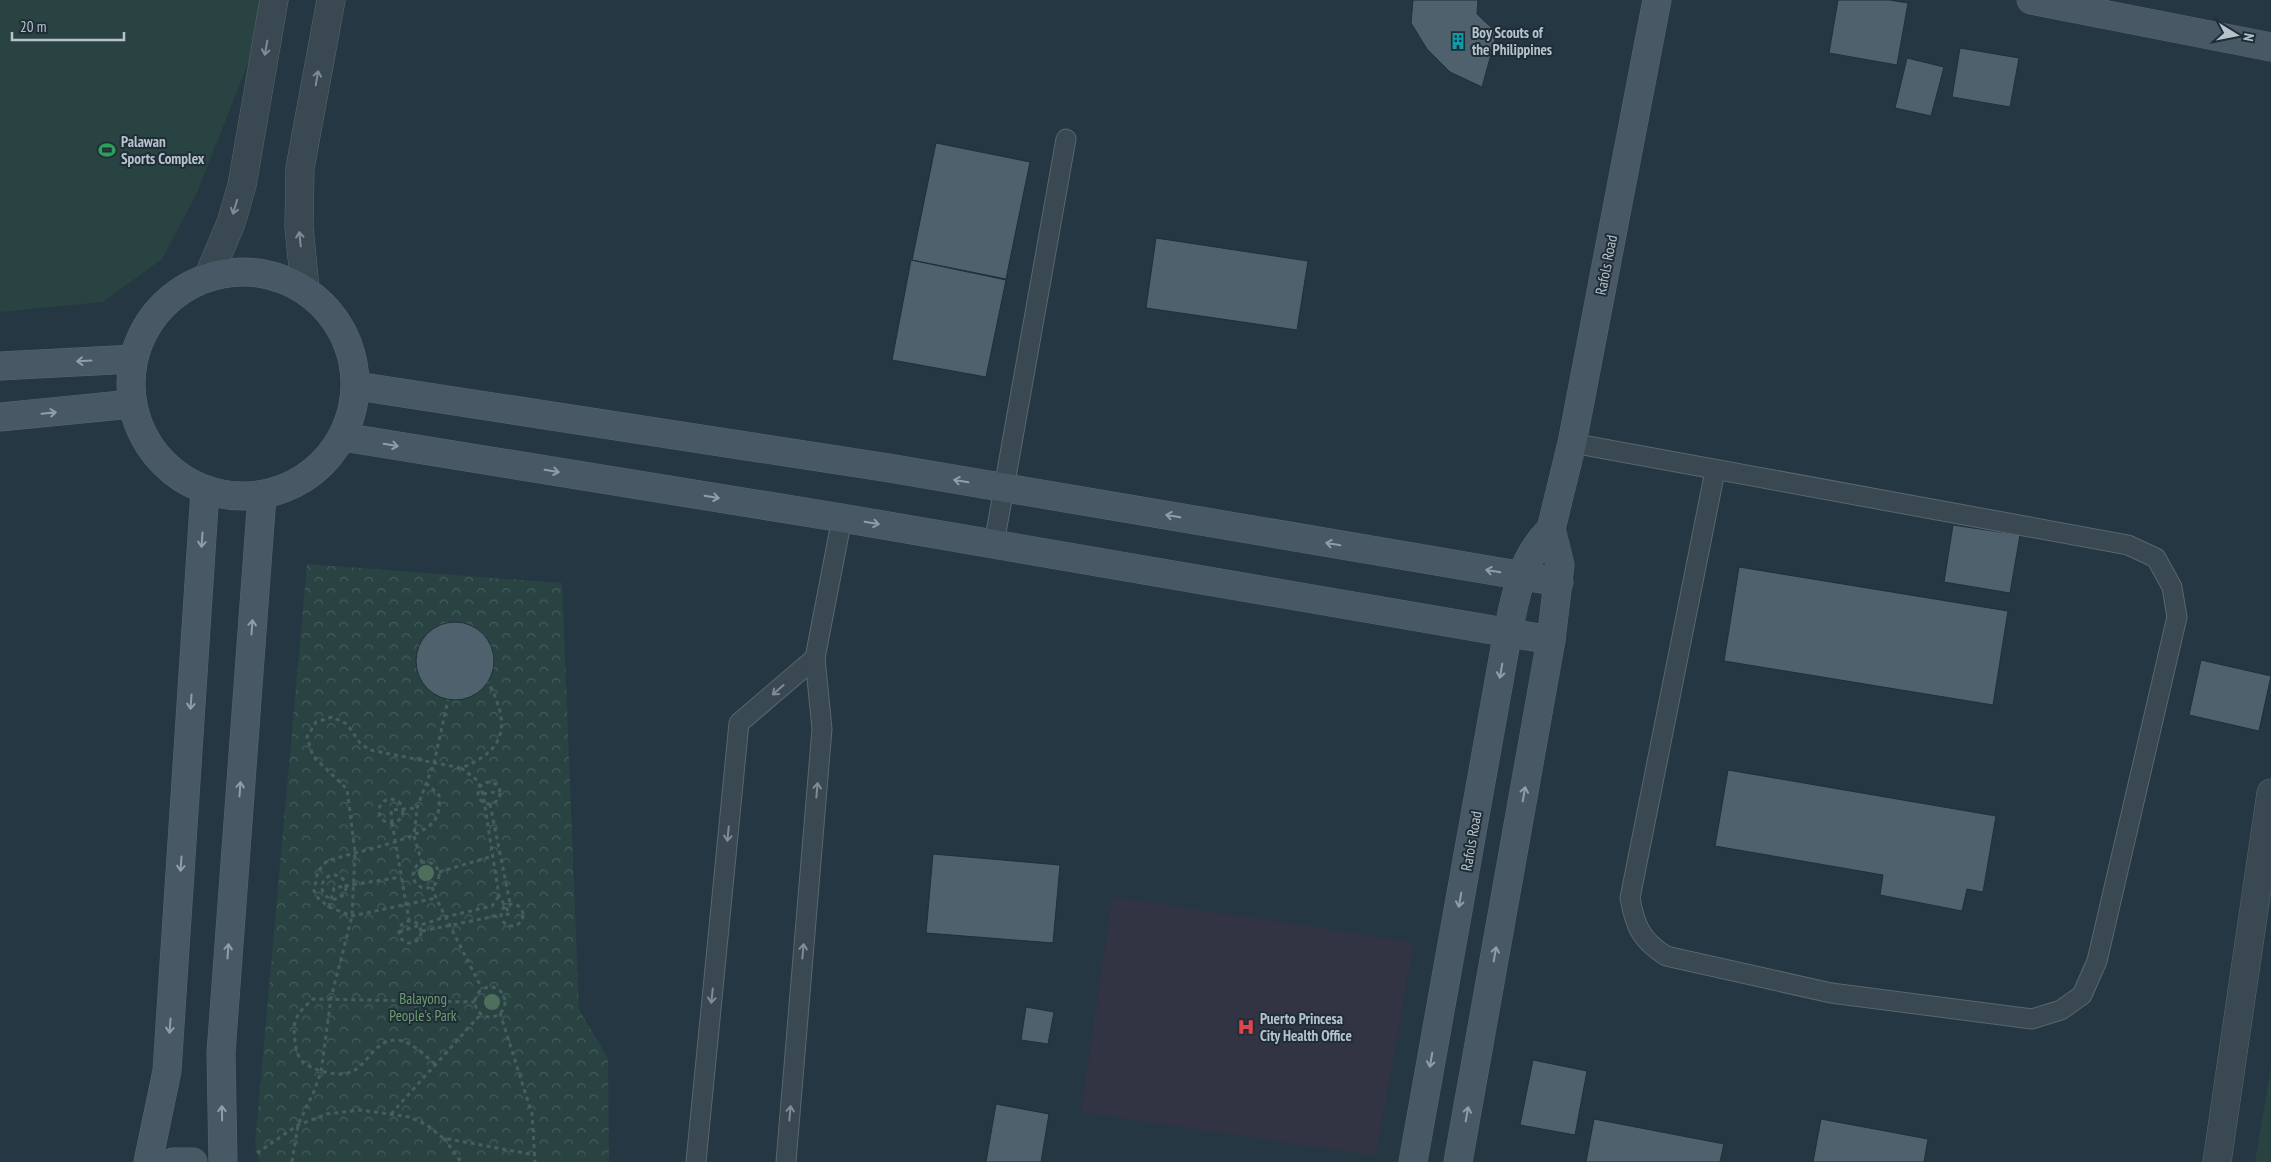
<svg xmlns="http://www.w3.org/2000/svg" width="2271" height="1162" font-family="'PT Sans Narrow',sans-serif">
<defs>
<pattern id="park-crowns" width="20" height="18" patternUnits="userSpaceOnUse" patternTransform="scale(1.25)"><rect width="20" height="18" fill="#284342"/><path d="M2 6a3 3 0 1 1 6 0M12 15a3 3 0 1 1 6 0" fill="none" stroke="#455c5c"/></pattern>
</defs>
<rect width="100%" height="100%" fill="#253742"/>
<path fill="#323343" d="M1112,897l302,45 -38,214 -295,-44z"/>
<path fill="url(#park-crowns)" d="M307,564l255,19 17,427 29,48 1,104h-350l-4,-18z"/>
<g fill="#284342">
<path d="M0,0h262l-5,41 -61,154 -34,64 -59,43 -103,10z"/>
<path d="M2271,1067v95h-16z"/>
</g>
<g fill="#4e616d" stroke="#212f39">
<path d="M1413,0h65l-1,14 20,19 -15,54 -32,-15 -23,-23 -16,-26z"/>
<path d="M1838,0h51l19,3 -11,62 -68,-12z"/>
<path d="M1960,48l59,10 -9,49 -58,-10z"/>
<path d="M1907,58l37,9 -13,49 -36,-8z"/>
<path d="M936,143l94,19 -24,117 -94,-19z"/>
<path d="M1156,238l152,23 -11,69 -151,-22z"/>
<path d="M911,260l95,20 -20,97 -94,-17z"/>
<path d="M1953,525l67,10 -10,58 -66,-11z"/>
<path d="M1739,567l269,44 -15,94 -269,-44z"/>
<circle cx="455" cy="661" r="39"/>
<path d="M2201,660l70,16 -12,55 -70,-16z"/>
<path d="M1728,770l268,46 -13,76 -16,-3 -5,22 -82,-16 3,-20 -168,-29z"/>
<path d="M933,854l127,11 -7,78 -127,-10z"/>
<path d="M1026,1007l28,5 -6,32 -27,-4z"/>
<path d="M1533,1060l54,11 -12,64 -55,-10z"/>
<path d="M996,1104l53,10 -8,48h-55z"/>
<path d="M1594,1119l130,25 -4,18h-134z"/>
<path d="M1821,1119l107,20 -4,23h-111z"/>
</g>
<g fill="none" stroke-linecap="round" stroke-linejoin="round">
<g stroke="#58666f" stroke-width="21">
<g id="lane">
<path d="M1572,443l556,102 28,13 16,29 5,30 -80,344 -15,34 -21,15 -29,9 -201,-26 -165,-37c-25,-16 -31,-30 -36,-58l85,-427"/>
<path d="M994,544l72,-405"/>
<path d="M696,1162l43,-439 76,-65"/>
<path d="M786,1162l36,-433 -7,-71 27,-140"/>
</g>
</g>
<g stroke="#58666f" stroke-width="29">
<g id="street">
<path d="M209,275l22,-52 11,-38 32,-185"/>
<path d="M305,288l-6,-61 1,-59 31,-168"/>
<path d="M2217,1162l54,-369"/>
</g>
</g>
<g stroke="#58666f" stroke-width="29">
<g id="secondary">
<path d="M2031,0l240,47"/>
<circle cx="243" cy="384" r="112"/>
<path d="M0,366l133,-7"/>
<path d="M357,386l532,82 670,114"/>
<path d="M0,417l132,-13"/>
<path d="M343,437l499,81 709,122"/>
<path d="M148,1162l19,-91 38,-580"/>
<path d="M173,1162h20"/>
<path d="M223,1162l-2,-109 41,-557"/>
<path d="M1413,1162l95,-531c9,-40 13,-72 43,-102"/>
<path d="M1458,1162l93,-522 9,-75 -9,-36 21,-86 85,-443"/>
</g>
</g>
<g stroke="#465f5e" stroke-width="3" stroke-dasharray="4 4" stroke-linecap="butt">
<path d="M461,768l16,12 6,14 16,102 11,18 -9,1"/>
<path d="M426,783l13,12c0,9 1,19 -5,26 -16,21 -82,30 -108,41l-8,9 -4,20 4,7 11,9 23,9 84,-18"/>
<path d="M483,794l17,-3"/>
<path d="M490,804l20,99"/>
<path d="M392,823l-1,-13 26,-2"/>
<circle cx="426" cy="875" r="13"/>
<path d="M422,863l-8,-27 3,-28 17,-45 14,-63"/>
<path d="M439,872l54,-16"/>
<path d="M432,887l4,11 46,91"/>
<path d="M329,907l5,-19 11,-2"/>
<path d="M399,932l46,-15 47,-11 7,-10"/>
<circle cx="490" cy="1002" r="15"/>
<path d="M500,1013l32,101 3,48"/>
<path d="M435,1064c-10,-8 -24,-23 -38,-24 -20,-1 -28,21 -42,30 -13,9 -44,1 -54,-10 -6,-8 -6,-20 -7,-30 0,-14 9,-22 19,-31l162,3"/>
<path d="M391,1114l90,-100"/>
<path d="M444,1138l17,24"/>
<path d="M257,1153l41,-28 29,-11 33,-4 50,7 17,8 16,13 92,17"/>
<path d="M292,1162l6,-37 16,-34 7,-19 10,-74 21,-82 3,-64 -8,-63 -34,-33 -6,-19 9,-15 16,-5 15,7 13,19 10,7 91,18c47,-18 49,-45 27,-86"/>
</g>
<use href="#lane" stroke="#3a4852" stroke-width="19"/>
<use href="#street" stroke="#3a4852" stroke-width="28"/>
<use href="#secondary" stroke="#485865" stroke-width="28"/>
<g stroke="#465f5e" stroke-width="3" stroke-dasharray="4 4" stroke-linecap="butt">
<circle cx="489" cy="793" r="11"/>
<circle cx="391" cy="811" r="12"/>
<path d="M392,823l17,97"/>
<circle cx="334" cy="887" r="12"/>
<path d="M345,886l56,-9"/>
<circle cx="512" cy="915" r="11"/>
<circle cx="410" cy="932" r="11"/>
<path d="M422,931l79,-16"/>
</g>
</g>
<g fill="#4d6f5b">
<circle cx="426" cy="873" r="8"/>
<circle cx="492" cy="1002" r="8"/>
</g>
<defs><path id="oneway-shaft" d="M-6 0H5M1.5-3L5.5 0L1.5 3" fill="none" stroke-width="1.6" stroke-linecap="round" stroke-linejoin="round" transform="scale(1.25)"/></defs>
<g stroke="#7f8c95">
<use href="#oneway-shaft" transform="translate(266 48) rotate(100)"/>
<use href="#oneway-shaft" transform="translate(317 78) rotate(-80)"/>
<use href="#oneway-shaft" transform="translate(235 207) rotate(107)"/>
<use href="#oneway-shaft" transform="translate(300 239) rotate(-96)"/>
<use href="#oneway-shaft" transform="translate(778 690) rotate(139)"/>
<use href="#oneway-shaft" transform="translate(817 790) rotate(-85)"/>
<use href="#oneway-shaft" transform="translate(728 834) rotate(96)"/>
<use href="#oneway-shaft" transform="translate(803 951) rotate(-85)"/>
<use href="#oneway-shaft" transform="translate(712 996) rotate(96)"/>
<use href="#oneway-shaft" transform="translate(790 1113) rotate(-85)"/>
</g>
<g stroke="#909ea8">
<use href="#oneway-shaft" transform="translate(84 361) rotate(177)"/>
<use href="#oneway-shaft" transform="translate(49 413) rotate(-6)"/>
<use href="#oneway-shaft" transform="translate(391 445) rotate(9)"/>
<use href="#oneway-shaft" transform="translate(552 471) rotate(9)"/>
<use href="#oneway-shaft" transform="translate(961 481) rotate(-170)"/>
<use href="#oneway-shaft" transform="translate(712 497) rotate(9)"/>
<use href="#oneway-shaft" transform="translate(1173 516) rotate(-170)"/>
<use href="#oneway-shaft" transform="translate(872 523) rotate(10)"/>
<use href="#oneway-shaft" transform="translate(202 540) rotate(94)"/>
<use href="#oneway-shaft" transform="translate(1333 544) rotate(-170)"/>
<use href="#oneway-shaft" transform="translate(1493 571) rotate(-170)"/>
<use href="#oneway-shaft" transform="translate(252 627) rotate(-86)"/>
<use href="#oneway-shaft" transform="translate(1501 671) rotate(100)"/>
<use href="#oneway-shaft" transform="translate(191 702) rotate(94)"/>
<use href="#oneway-shaft" transform="translate(240 789) rotate(-86)"/>
<use href="#oneway-shaft" transform="translate(1524 794) rotate(-80)"/>
<use href="#oneway-shaft" transform="translate(181 864) rotate(94)"/>
<use href="#oneway-shaft" transform="translate(1460 900) rotate(100)"/>
<use href="#oneway-shaft" transform="translate(228 951) rotate(-86)"/>
<use href="#oneway-shaft" transform="translate(1495 954) rotate(-80)"/>
<use href="#oneway-shaft" transform="translate(170 1026) rotate(94)"/>
<use href="#oneway-shaft" transform="translate(1431 1060) rotate(100)"/>
<use href="#oneway-shaft" transform="translate(222 1113) rotate(-91)"/>
<use href="#oneway-shaft" transform="translate(1467 1114) rotate(-80)"/>
</g>
<defs>
<g id="building-bare" transform="scale(1.35)"><path d="M-4-6H4V6H1V3H-1V6H-4ZM-2.5-4.3h1.7v1.8h-1.7ZM.8-4.3h1.7v1.8H.8ZM-2.5-1h1.7V.8h-1.7ZM.8-1h1.7V.8H.8Z" fill="#0f9aa8" stroke="#1f2d37" stroke-width="2.5" paint-order="stroke"/></g>
<g id="stadium-bare" transform="scale(1.35)"><path d="M0-5a6.5 5 0 1 0 0 10a6.5 5 0 1 0 0-10ZM-3.5-1.8h7v3.6h-7Z" fill="#2e9e5b" stroke="#1f2d37" stroke-width="2.5" paint-order="stroke"/></g>
<g id="hospital-bare" transform="scale(1.35)"><path d="M-5-5h3v3.5h4V-5h3V5h-3V1.5h-4V5h-3Z" fill="#e0444e" stroke="#1f2d37" stroke-width="2.5" paint-order="stroke"/></g>
</defs>
<g fill-rule="evenodd">
<use href="#building-bare" x="1458" y="41"/>
<use href="#stadium-bare" x="107" y="150"/>
<use href="#hospital-bare" x="1246" y="1027"/>
</g>
<g text-anchor="middle" dominant-baseline="central" stroke-width="4" stroke-linejoin="round" paint-order="stroke">
<g font-size="15" font-weight="bold" fill="#b7c3cc" stroke="#1f2d37" text-anchor="start">
<text x="1472" y="32">Boy Scouts of<tspan x="1472" dy="17">the Philippines</tspan></text>
<text x="121" y="141">Palawan<tspan x="121" dy="17">Sports Complex</tspan></text>
<text x="1260" y="1018">Puerto Princesa<tspan x="1260" dy="17">City Health Office</tspan></text>
</g>
<g font-size="15" fill="#b7c3cc" stroke="#1f2d37">
<text transform="translate(1606 265) rotate(-79)">Rafols Road</text>
<text transform="translate(1471 841) rotate(-80)">Rafols Road</text>
</g>
<g font-size="15" fill="#6d9d70" stroke="#1f2d37">
<text x="423" y="998">Balayong<tspan x="423" dy="17">People's Park</tspan></text>
</g>
</g>
<g transform="translate(2236 35) rotate(100)" stroke="#1f2d37" stroke-width="4" paint-order="stroke">
<path d="M0-4L9 19L0 12L-9 19Z" fill="#b7c3cc"/>
<text y="-8" font-size="14" font-weight="bold" text-anchor="middle" fill="#b7c3cc">N</text>
</g>
<path d="M12 32v8h112v-8" fill="none" stroke="#b7c3cc" stroke-width="2.5"/>
<text x="20" y="32" font-size="15" fill="#b7c3cc" stroke="#1f2d37" stroke-width="4" paint-order="stroke">20 m</text>
</svg>
